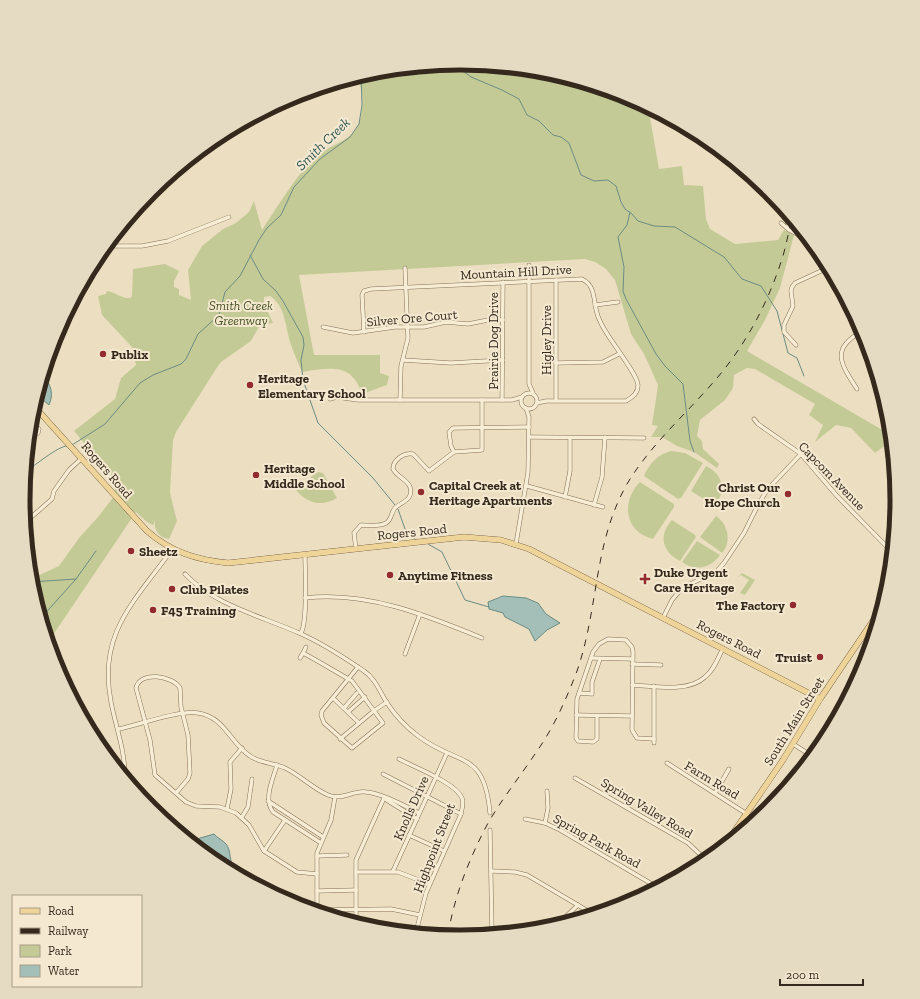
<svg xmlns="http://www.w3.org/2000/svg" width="920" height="999" font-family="'Zilla Slab',serif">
<rect width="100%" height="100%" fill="#ecdfc1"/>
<g fill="#c4ca96">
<path d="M460,63l59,5v2l26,1 82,25 22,16 10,57 23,-3 2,19 19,1 3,33 4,10 25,15 43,-4 6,-10 10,5 -14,53 -15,32 -18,31 144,84v6l-16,12 -24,-25 -15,-3 -21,17 8,-17 -14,-10 6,-11 -60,-35 -8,-1 -13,7 -1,13 -8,12 -25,20 -3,16 5,5 1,8 16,15 -2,4 -23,-16 -17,-6 -15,-9h-11l7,-11 -6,-1 6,-40 -14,-31 -13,-20 -16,-54 -9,-11 -11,-7 -10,-3 -286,16 15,80h66v18l9,3 -2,9 -25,9c-10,-32 -33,-26 -60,-22 -4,-10 -9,-20 -12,-30 -4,-14 -5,-37 -20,-46l-6,1v7l9,19 -13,2 -9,16 -30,21 -5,7 -40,63 -3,8 -3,53 7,28 -8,18c-9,-1 -16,-9 -14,-19l-2,5 -6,-3 -11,-10 -87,129 -18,-62 28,-13 20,-28 19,-21 17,-22 -1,-17 -40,-47 41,-32 6,-21 15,-13 -4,-18 -30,-32 -4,-19 8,-2 1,-3c9,1 14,8 23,7l2,-2 1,-27 32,-5 14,7 -5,10v6l5,2v6l12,5 -3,-30 14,-24 21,-17 13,-6 13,-11 5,-11 8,29c14,-21 38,-61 57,-76 12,-9 28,-12 37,-25 8,-11 9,-43 0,-52l19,-6z"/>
<path d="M671,451l14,2 18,10 -22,35 -3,1 -34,-23c5,-12 14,-22 27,-25z"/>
<path d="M706,466c16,7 23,27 7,39l-22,-14z"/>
<path d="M318,472l5,1 14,25c-16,9 -30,6 -42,-9z"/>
<path d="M640,482l34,22v3l-21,32c-29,-7 -32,-38 -13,-57z"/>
<path d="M716,516c12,8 16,26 6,37l-22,-16z"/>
<path d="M672,520l23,15 1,2 -16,24c-18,-9 -22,-26 -8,-41z"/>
<path d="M697,541l23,14c-9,13 -25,17 -38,7z"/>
<path d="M742,573l13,7 -10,15 -5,-2 9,-13 -8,-5 -4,3z"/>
</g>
<g fill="#a4bfb7" stroke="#6b8c84">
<path d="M43,376c8,8 11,18 6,29l-12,-10z"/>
<path d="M503,596l23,2 12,5 8,11 14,9 -13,7 -12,11 -6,-12 -24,-12 -2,-4 -14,-4 -1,-7z"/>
<path d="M214,834c3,4 9,6 12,10 6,7 2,18 10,26 13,12 31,13 43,26l-62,-33 -27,-22z"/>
</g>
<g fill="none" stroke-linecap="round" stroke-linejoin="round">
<g stroke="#6b8c84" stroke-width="1">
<path d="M460,63l3,8 8,6 31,13 17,9 8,16 12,6 14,14 8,2 8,6 12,32 13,6 14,-1 8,6 5,16 4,7 7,5 6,7 16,5 21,1 49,30 18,22 19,7 16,25 11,42 9,5 7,18"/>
<path d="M630,212l-3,13 -9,12 6,30 -1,24 3,8 30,55 9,12 18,18 7,57 4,11"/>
<path d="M250,255l13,24 13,12 7,10 20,36 1,8 -3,15 2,20 15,43 55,55 22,27"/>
<path d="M72,445l33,-21 35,-41 13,-8 28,-11 5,-5 12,-25 21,-19 6,-23 15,-16 19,-36 8,-12 14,-13 13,-28 26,-28 30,-22 9,-13 3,-19 -1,-30"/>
<path d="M26,471c10,-6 32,-25 41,-25"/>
<path d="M398,509l7,20 11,11"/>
<path d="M428,544l14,8 23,48 24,7"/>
<path d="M31,582l45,-3"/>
<path d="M41,618l35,-39 20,-28"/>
<path d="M52,653l4,2 4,19"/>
</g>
<g stroke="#857059" stroke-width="4.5">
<g id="minor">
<path d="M631,98c11,11 22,18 38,20"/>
<path d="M785,210l4,19"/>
<path d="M781,223l8,7 22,11"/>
<path d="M105,246h37l26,-5 61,-24"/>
<path d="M529,265v119l4,9"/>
<path d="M595,305l23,-3"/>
<path d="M323,327l30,6 42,-6h29l22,-5 22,2 20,-4h15"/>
<path d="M364,332l-2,-37 2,-4 7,-2 211,-10c14,7 11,21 15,34 1,5 4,10 6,14 6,12 35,48 35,58 0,8 -5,12 -12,16h-80l-9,2"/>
<path d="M796,345l-12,-13v-7l9,-19 -2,-15 1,-4 3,-4 26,-12 7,-6"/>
<path d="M403,360l48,3 52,-3"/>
<path d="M556,363l47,-1 16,-8"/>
<path d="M857,389c-17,-26 -27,-41 6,-58"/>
<circle cx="529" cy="401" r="8"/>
<path d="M330,399l7,-2 21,3h154l10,-3"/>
<path d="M400,400l1,-34 7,-28 -3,-70"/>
<path d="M502,400l1,-118"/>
<path d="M556,400v-120"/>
<path d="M754,419l4,5 43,30 36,42 55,56"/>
<path d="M529,437l115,1"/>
<path d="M29,439l9,-6 1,-4 -6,-6 -3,1"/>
<path d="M454,452l-3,-6 -2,-14 4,-4 76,-1"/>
<path d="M527,486l76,21"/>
<path d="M565,497l5,-26v-33"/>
<path d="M594,505l8,-28 3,-40"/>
<path d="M25,521l3,-1 24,-21 2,-8 15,-21 13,-12"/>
<path d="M516,544l12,-72 1,-55 -3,-9"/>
<path d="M356,549l-2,-16 7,-8c8,0 18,2 25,-2 6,-3 5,-11 9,-15 6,-6 19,-8 15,-21 -3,-8 -13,-10 -17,-18 0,-9 11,-17 20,-15l16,17 25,-19 28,-2v-50"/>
<path d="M185,574c29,31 76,42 114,59 21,9 46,25 65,38 11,7 16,21 23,32 8,12 19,24 31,33 41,31 66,13 72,77"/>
<path d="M305,598c62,-7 121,17 177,40"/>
<path d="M663,618l9,-18 10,-12 35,-17 7,-8 20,-30 14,-28 9,-15 34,-36"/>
<path d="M301,633c7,-13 4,-60 4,-78"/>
<path d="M303,653l3,-6"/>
<path d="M405,654l15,-40"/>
<path d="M300,658l3,-5c17,9 33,19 49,28l31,42 -31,25 -28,-25 -3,-8 1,-4 36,-44"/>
<path d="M591,658l41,1"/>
<path d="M632,664l29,1"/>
<path d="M632,685c22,1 56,8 73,-8 9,-7 13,-19 18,-29"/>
<path d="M579,693l13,1v-12l8,-23"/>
<path d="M333,698l26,25"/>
<path d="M344,708l13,-15"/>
<path d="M348,712l17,-15"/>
<path d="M576,715l56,1"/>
<path d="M597,716v23l-4,3 -15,-1 -2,-3 1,-39 16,-47 6,-8 9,-5 18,1 6,7 1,5 -1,78 5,8 17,1"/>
<path d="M119,729c19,-4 60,-19 79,-16 27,4 32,30 52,43 10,7 24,7 35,12 15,7 27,20 43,27 14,6 25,-5 38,-3 18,2 37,13 53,21"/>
<path d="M340,739l35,-29 12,-8"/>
<path d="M654,743v-57"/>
<path d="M793,744l19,12"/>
<path d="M399,759c15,8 57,24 63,39 2,5 0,11 -1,16l-35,79 -10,39"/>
<path d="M667,763l80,51"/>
<path d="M277,765c-4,14 -14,34 -4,47l48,31"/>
<path d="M383,774l78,40"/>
<path d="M125,777c0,-27 -9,-49 -14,-75 -13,-67 21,-98 57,-147l2,-7"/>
<path d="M575,778l113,65 18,17"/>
<path d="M176,793l12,-14 2,-6 -2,-38 -7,-28 -1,-19c-7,-12 -40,-18 -44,0l14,52 5,35 31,27 10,4 24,1 16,6 13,12 15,26 33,21 20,2"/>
<path d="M715,793l14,-24"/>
<path d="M335,797l-4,23 -14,33v57l74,-1 29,6"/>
<path d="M385,799l32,20"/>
<path d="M268,801l55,36"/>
<path d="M227,809l4,-20 -1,-27 12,-14"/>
<path d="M242,817l6,-10 4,-28"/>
<path d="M525,819l20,4 15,7 97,57"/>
<path d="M545,823l3,-15 -1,-17"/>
<path d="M490,830l2,103"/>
<path d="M409,835l35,16"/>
<path d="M264,851l21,-31"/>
<path d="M317,856l30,-1"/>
<path d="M393,871l54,-118"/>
<path d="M492,871l23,1 12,3 66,39"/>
<path d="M356,872h42l31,12"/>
<path d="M317,891l39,-1"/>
<path d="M356,922v-62l28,-62"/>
<path d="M558,924l20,-19"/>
</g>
</g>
<g stroke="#533f2e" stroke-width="6">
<g id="primary">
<path d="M34,406l113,125c24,21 50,29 81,32l236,-26 37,3 28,9 291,150"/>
<path d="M725,845l58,-85 37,-61 61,-90"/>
</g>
</g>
<use href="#minor" stroke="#f7edd4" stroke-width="3.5"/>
<use href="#primary" stroke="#efd499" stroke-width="5.5"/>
<path stroke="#35291d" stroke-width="1" stroke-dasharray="7 7" stroke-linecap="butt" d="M448,935c6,-38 21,-76 39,-110 14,-25 32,-47 48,-71 18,-25 31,-54 42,-83 22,-63 16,-127 50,-187 25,-42 64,-74 95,-112 26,-32 46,-70 59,-110 5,-14 7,-29 11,-43"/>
</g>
<g fill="#922b2d" stroke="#f4e9d0" stroke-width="1.5">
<circle cx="103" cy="354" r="4"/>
<circle cx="250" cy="385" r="4"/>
<circle cx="256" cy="475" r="4"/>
<circle cx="421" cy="492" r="4"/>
<circle cx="788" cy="494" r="4"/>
<circle cx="131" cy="551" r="4"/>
<circle cx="390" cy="575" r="4"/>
<path d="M643 573h4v4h4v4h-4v4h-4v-4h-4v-4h4z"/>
<circle cx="172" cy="589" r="4"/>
<circle cx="793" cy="605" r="4"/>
<circle cx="153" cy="610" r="4"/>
<circle cx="820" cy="657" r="4"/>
</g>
<g text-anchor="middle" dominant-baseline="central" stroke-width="4" stroke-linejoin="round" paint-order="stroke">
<g font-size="13" fill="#35291d" stroke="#f4e9d0">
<text transform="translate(516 272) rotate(-3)">Mountain Hill Drive</text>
<text transform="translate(412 318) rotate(-5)">Silver Ore Court</text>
<text transform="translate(546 340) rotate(-90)">Higley Drive</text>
<text transform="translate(493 341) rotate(-90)">Prairie Dog Drive</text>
<text transform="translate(107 470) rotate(49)">Rogers Road</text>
<text transform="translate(832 476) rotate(46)">Capcom Avenue</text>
<text transform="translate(412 532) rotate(-6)">Rogers Road</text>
<text transform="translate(729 639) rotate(27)">Rogers Road</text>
<text transform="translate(794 721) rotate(-58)">South Main Street</text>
<text transform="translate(712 780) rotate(31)">Farm Road</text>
<text transform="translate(411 808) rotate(-66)">Knolls Drive</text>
<text transform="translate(647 808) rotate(31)">Spring Valley Road</text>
<text transform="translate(597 841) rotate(29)">Spring Park Road</text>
<text transform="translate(434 848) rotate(-69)">Highpoint Street</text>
</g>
<g font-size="13" font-style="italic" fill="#465124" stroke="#f4e9d0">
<text x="241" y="305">Smith Creek<tspan x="241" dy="15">Greenway</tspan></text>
</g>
<g font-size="13" font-weight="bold" fill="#35291d" stroke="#f4e9d0" text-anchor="start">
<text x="111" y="354">Publix</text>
<text x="258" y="378">Heritage<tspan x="258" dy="15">Elementary School</tspan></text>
<text x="264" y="468">Heritage<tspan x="264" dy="15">Middle School</tspan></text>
<text x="429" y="485">Capital Creek at<tspan x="429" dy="15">Heritage Apartments</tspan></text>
<text x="780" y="487" text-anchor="end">Christ Our<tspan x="780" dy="15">Hope Church</tspan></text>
<text x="139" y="551">Sheetz</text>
<text x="654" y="572">Duke Urgent<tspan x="654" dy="15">Care Heritage</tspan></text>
<text x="398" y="575">Anytime Fitness</text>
<text x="180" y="589">Club Pilates</text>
<text x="785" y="605" text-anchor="end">The Factory</text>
<text x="161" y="610">F45 Training</text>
<text x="812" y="657" text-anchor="end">Truist</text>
</g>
<g font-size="14" font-style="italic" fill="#2d5552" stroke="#f4e9d0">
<text transform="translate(323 144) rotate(-44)">Smith Creek</text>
</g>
</g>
<path d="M0 0H920V999H0ZM30 500a430 430 0 1 1 860 0a430 430 0 1 1-860 0Z" fill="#e5dac2" fill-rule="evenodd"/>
<path fill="none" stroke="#35291d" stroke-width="5" d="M30 500a430 430 0 1 1 860 0a430 430 0 1 1-860 0Z"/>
<rect x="12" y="895" width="130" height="92" fill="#f4e9d0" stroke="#a89c88"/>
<rect x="20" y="908" width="20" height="6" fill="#efd499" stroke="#a89c88"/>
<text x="48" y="915" font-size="12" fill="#35291d">Road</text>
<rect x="20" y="928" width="20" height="6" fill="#35291d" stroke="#a89c88"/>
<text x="48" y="935" font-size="12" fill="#35291d">Railway</text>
<rect x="20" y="945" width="20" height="12" fill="#c4ca96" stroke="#a89c88"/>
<text x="48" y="955" font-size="12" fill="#35291d">Park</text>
<rect x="20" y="965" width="20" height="12" fill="#a4bfb7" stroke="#a89c88"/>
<text x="48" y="975" font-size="12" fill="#35291d">Water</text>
<path d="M780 979v6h83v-6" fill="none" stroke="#35291d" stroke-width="2"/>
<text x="786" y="979" font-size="12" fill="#35291d" stroke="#f4e9d0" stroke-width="3" paint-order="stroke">200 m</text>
</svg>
